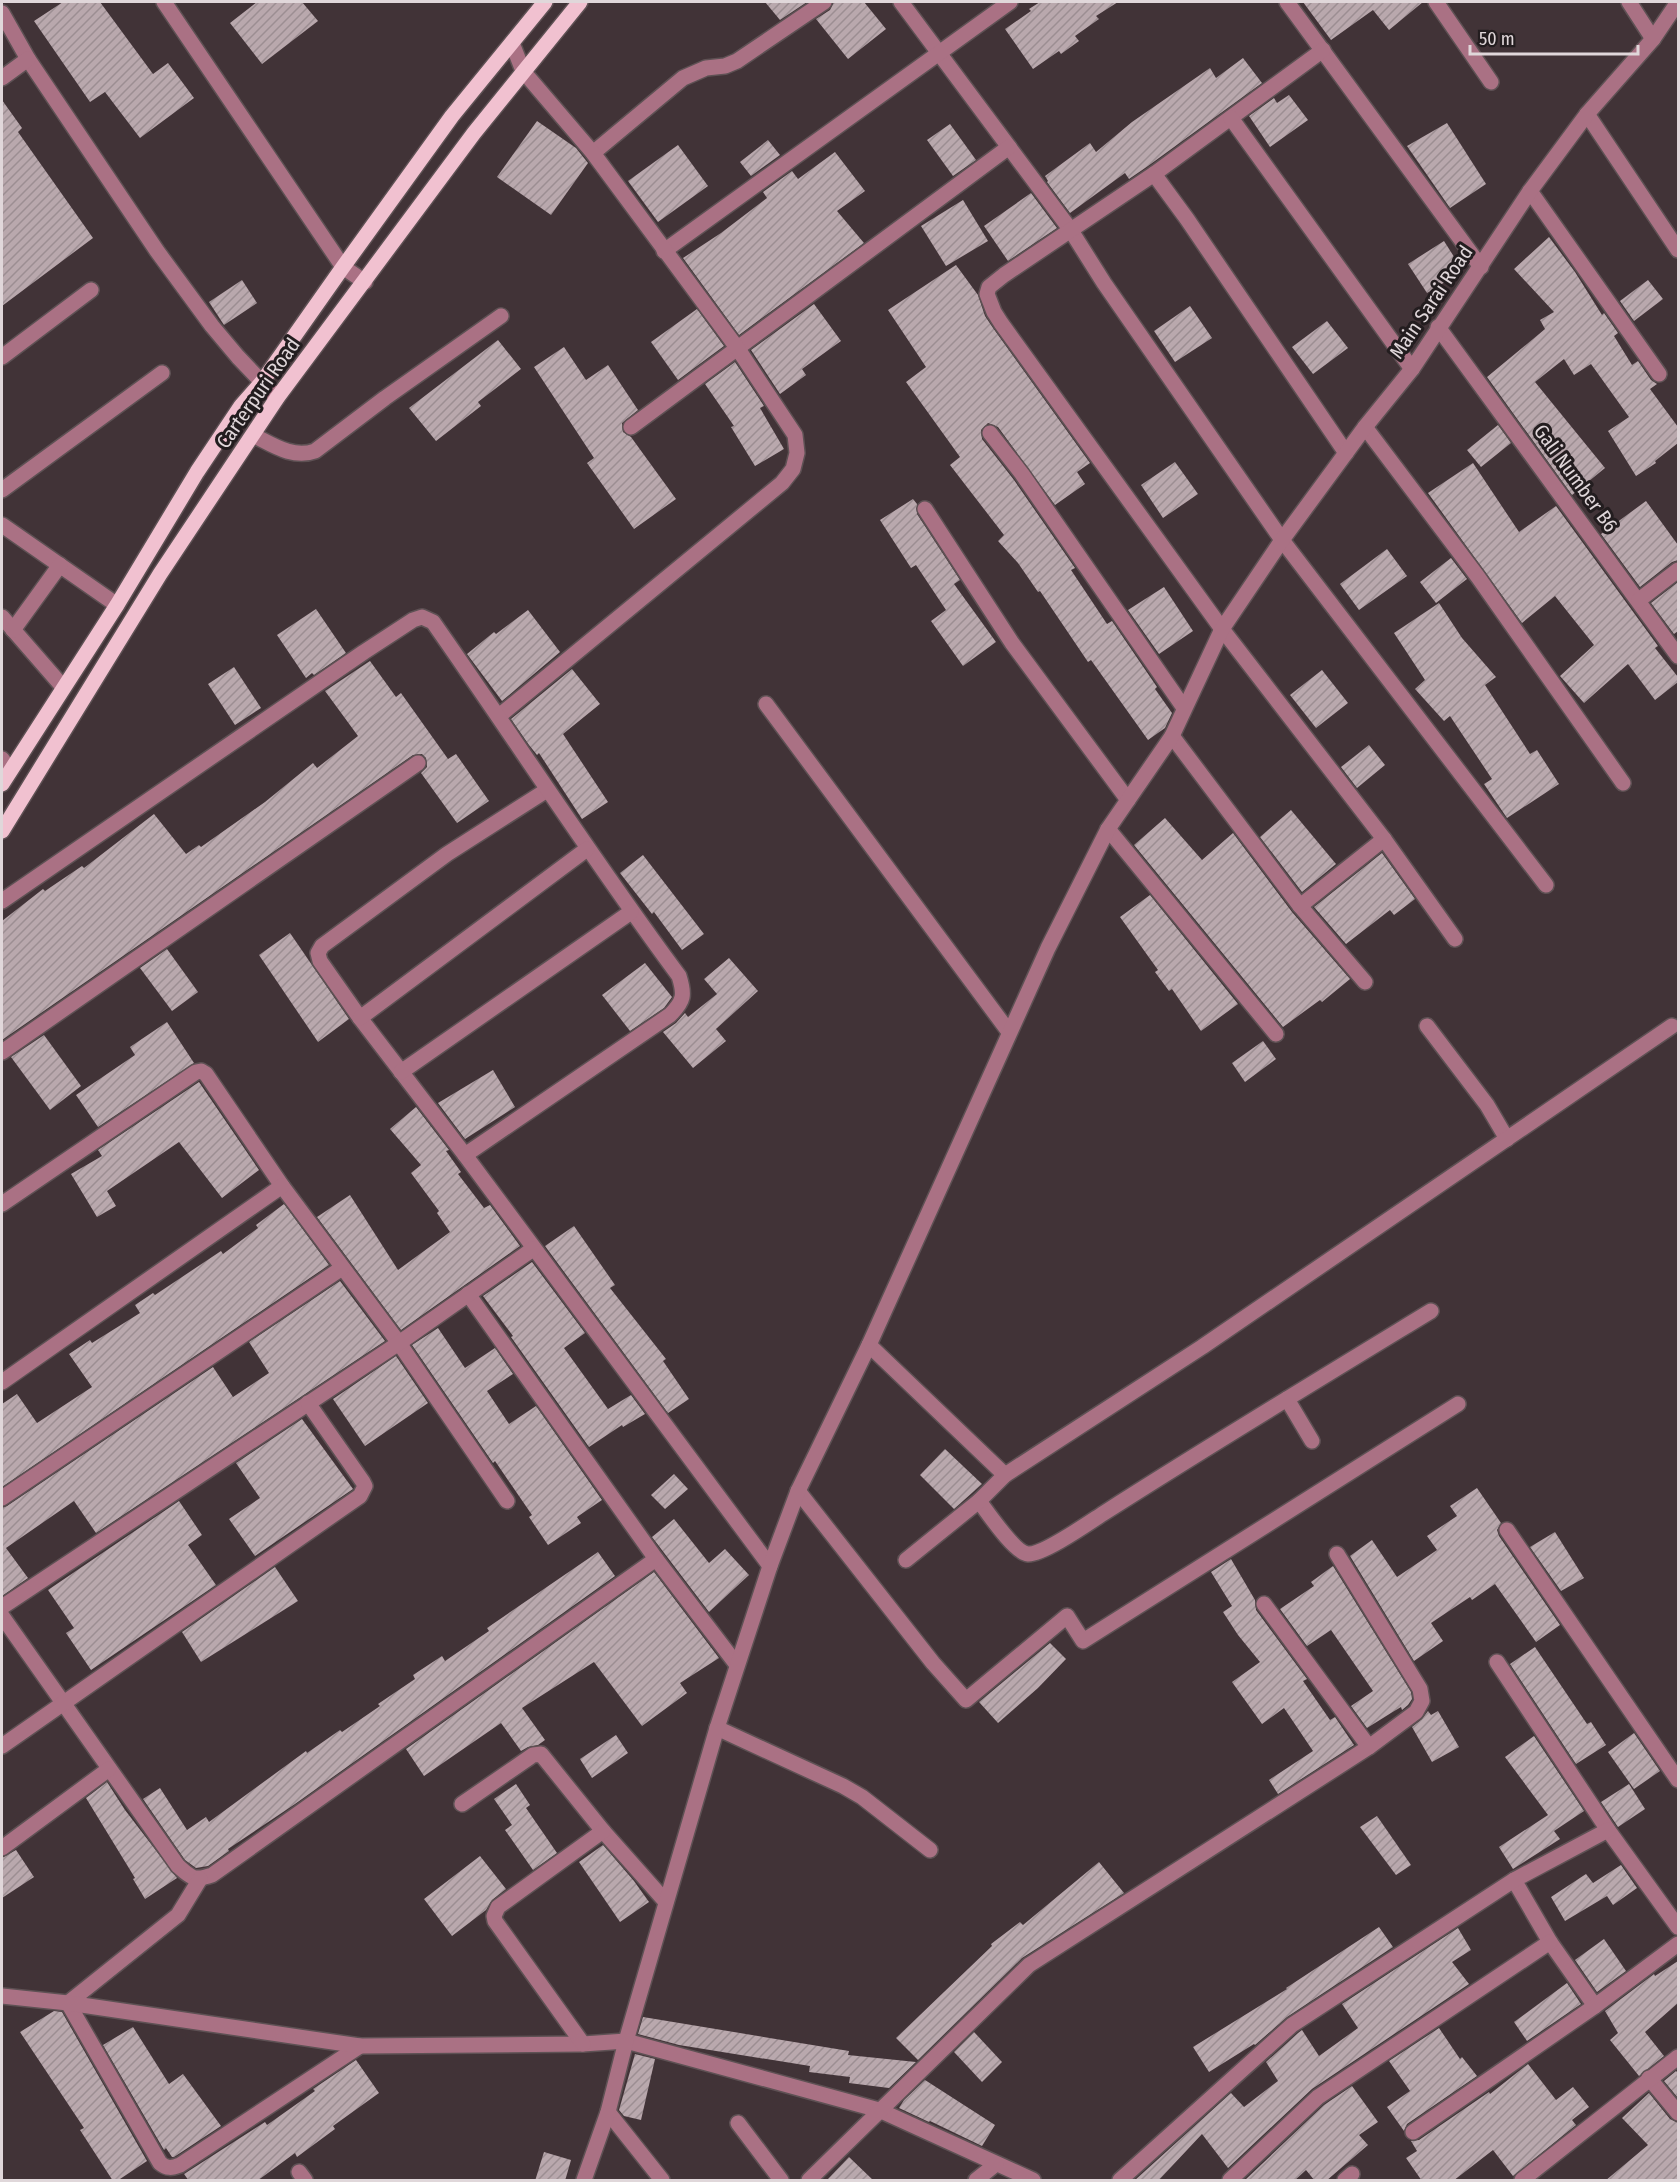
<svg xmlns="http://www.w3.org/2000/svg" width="1680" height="2182" font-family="'Fira Sans Condensed',sans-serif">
<defs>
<pattern id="building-hatch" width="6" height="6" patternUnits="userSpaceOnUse" patternTransform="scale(1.5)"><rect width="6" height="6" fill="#b9a8ad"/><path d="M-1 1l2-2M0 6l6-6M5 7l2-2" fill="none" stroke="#9c8e92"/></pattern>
</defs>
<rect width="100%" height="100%" fill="#413337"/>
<g fill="url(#building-hatch)">
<path d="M63,2h37l53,72 15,-11 26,35 -54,40 -35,-46 -15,10 -56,-81z"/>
<path d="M257,2h45l16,19 -56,43 -32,-41z"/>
<path d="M765,2h42l-27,18z"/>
<path d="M834,2h30l22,27 -38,30 -32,-40 14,-9z"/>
<path d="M1040,2h78l-22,14 3,3 -24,17 4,5 -18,13 -2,-3 -26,18 -28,-40 26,-18 -2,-2z"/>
<path d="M1303,2h120l-34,28 -16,-20 -42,30z"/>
<path d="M1243,58l19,25 -114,83 -19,13 -4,-6 -55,40 -23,-31 1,-1 -3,-5 45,-33 6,9 36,-30 78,-54 6,10z"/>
<path d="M1289,95l19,25 -38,27 -21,-31 25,-18 3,5z"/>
<path d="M2,100l20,28 -4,4 75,106 -91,68z"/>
<path d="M537,121l39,27 12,15 -37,52 -54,-38z"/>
<path d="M1447,123l39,61 -36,24 -43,-62z"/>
<path d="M950,124l26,36 -23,16 -26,-36z"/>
<path d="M768,140l12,15 -29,21 -11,-14z"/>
<path d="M678,145l30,41 -50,36 -30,-41z"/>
<path d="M835,152l30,39 -28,20 27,32 -125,92 -56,-77 38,-25 46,-35 -4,-6 29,-21 6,8z"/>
<path d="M1031,193l26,35 -49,33 -24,-35z"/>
<path d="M963,200l25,41 -42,25 -25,-40z"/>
<path d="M1549,237l26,35 27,43 2,-2 14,20 -4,3 18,29 6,-4 13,19 6,4 -7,5 28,38v16l-23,18 1,2 -20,13 -28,-45 21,-14 -38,-53 -17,11 -10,-16 -29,23 70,86 -33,27 -85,-118 58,-48 -5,-9 14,-8 -40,-43z"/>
<path d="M1444,241l19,30 -36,22 -19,-29z"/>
<path d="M956,265l22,30 7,21 8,12 97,135 -13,9 8,12 -30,21 -57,-78 -10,-4 -7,7 1,9 32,41 61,88 -4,2 36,54 5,-3 45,66 -2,2 17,24 -7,15 -17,12 -57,-80 -3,2 -48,-71 -2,1 -20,-29 -20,-22 6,-6 -54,-70 10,-8 -54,-75 20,-15 -38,-57z"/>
<path d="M242,280l15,23 -33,22 -15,-23z"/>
<path d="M1648,280l15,19 -29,22 -14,-20z"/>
<path d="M814,304l27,37 -39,28 4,6 -26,19 -29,-44z"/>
<path d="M1190,306l22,32 -37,24 -21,-31z"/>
<path d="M697,309l27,37 -46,34 -27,-38z"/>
<path d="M1327,321l21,27 -35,26 -21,-27z"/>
<path d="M498,340l23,29 -43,33 3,4 -45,35 -27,-33z"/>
<path d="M564,347l22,33 22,-15 30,45 -16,13 1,9 8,5 45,62 -42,30 -47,-66 7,-5 -60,-91z"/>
<path d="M735,362l29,44 -4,2 24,41 -29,17 -24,-39 3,-1 -29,-42z"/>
<path d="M1498,425l13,18 -30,24 -14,-17z"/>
<path d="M1175,462l23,32 -35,24 -22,-33z"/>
<path d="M1473,463l46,69 37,-26 102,140 -3,2 23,29v5l-23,18 -27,-36 -44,39 -24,-27 34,-31 -39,-49 -33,27 -94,-130z"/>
<path d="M913,499l4,5v10l43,66 -6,4 42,58 -33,24 -32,-45 15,-11 -30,-45 -5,3 -31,-48z"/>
<path d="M1646,501l32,44v15l-6,2 -32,25 -39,-53z"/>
<path d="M1387,549l20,27 -48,34 -19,-26z"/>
<path d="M1451,558l16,21 -31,24 -16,-21z"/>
<path d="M1678,582v49l-4,3 -23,-31z"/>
<path d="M1164,587l29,44 -34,23 -31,-44z"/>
<path d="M1439,603l23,35 34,39 -11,8 45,69 7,-4 22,34 -52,34 -23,-34 8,-5 -42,-63 -6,5 -29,-32 10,-9 -31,-47z"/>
<path d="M316,609l30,44 -32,22 -2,-2 -6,5 -29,-43z"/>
<path d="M528,610l32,42 -58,49 -35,-47 27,-22 2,2z"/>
<path d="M370,661l26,36 5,-4 47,66 8,-5 33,47 -32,22 -36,-50 6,-6 -1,-9 -4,-4 -9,1 -411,285v-119l41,-32 2,2 37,-25 2,2 70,-54 32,40 13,-9 2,2 64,-45 48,-39 4,5 41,-32 -33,-45z"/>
<path d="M234,667l27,41 -26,17 -27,-41z"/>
<path d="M572,669l28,35 -37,30 45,68 -26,17 -43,-66 -2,2 -8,-10 -18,-26z"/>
<path d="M1322,670l26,33 -32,25 -26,-33z"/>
<path d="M1369,745l16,20 -28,23 -16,-21z"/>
<path d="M1291,810l45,54 -34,28 -42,-55z"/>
<path d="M1165,818l37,42 31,-27 59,79 58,67 -28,23 -2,-2 -37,27 -149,-182z"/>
<path d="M1382,853l33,46 -21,16 -4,-5 -44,34 -32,-37z"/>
<path d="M643,855l61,79 -22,16 -28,-38 -2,2 -32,-41z"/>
<path d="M1150,895l88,109 -37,27 -29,-42 -3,2 -14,-19 3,-2 -38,-53z"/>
<path d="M290,933l59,86 -31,23 -59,-87z"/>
<path d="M167,949l31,43 -26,19 -32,-43z"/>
<path d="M729,958l29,33 -42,38 10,12 -33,27 -30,-36 13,-9 9,-10 3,4 29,-23 -13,-15z"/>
<path d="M645,963l27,34 -8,11 -34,23 -28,-36z"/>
<path d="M167,1022l27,41 -96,64 -22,-32 59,-40 -5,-8z"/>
<path d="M44,1035l37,51 -31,24 -39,-53z"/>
<path d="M1263,1041l13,18 -31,23 -13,-19z"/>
<path d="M493,1070l22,37 -50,32 -27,-36z"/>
<path d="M199,1082l60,88 -37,28 -43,-56 -72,49 9,15 -19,11 -26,-43 31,-18 -4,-6z"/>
<path d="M416,1107l33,43 -3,1 15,21 -3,2 26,34 6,-3 30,41 -119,84 -84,-113 33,-22 48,75 52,-38 -13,-19 2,-2 -28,-38 10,-8 -31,-36z"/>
<path d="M284,1204l45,61 -327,222v-83l15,-10 20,29 55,-36 -23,-33 21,-14 2,3 48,-30 -5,-8 18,-12 2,2 66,-44 2,3 35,-26 -2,-3z"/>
<path d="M574,1226l41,59 -5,3 56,71 -3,2 26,38 -21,14 -123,-167z"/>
<path d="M532,1262l53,71 -21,15 44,61 23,-14 14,19 -22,13 -1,-2 -33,22 -78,-110 2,-1 -30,-40z"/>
<path d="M340,1281l45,60 -289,192 -22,-32 -68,47 22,30 -26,18v-88l5,-2 206,-139 20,30 36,-24 -20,-31z"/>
<path d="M438,1328l27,40 30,-20 18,26 -26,17 22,33 27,-18 66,94 -25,17 4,6 -33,22 -19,-28 3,-2 -37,-54 -2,2 -81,-118z"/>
<path d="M396,1356l32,47 -63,43 -32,-47z"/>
<path d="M302,1419l51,70 -98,67 -26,-37 31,-21 -24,-35z"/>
<path d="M945,1449l37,35 -28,25 -34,-34z"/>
<path d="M674,1474l14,15 -23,20 -14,-14z"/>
<path d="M1477,1488l24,35 -4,7 2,6 61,89 -24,17 -41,-58 -23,16 -2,-3 -39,26 12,18 -29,20 -64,-105 22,-16 25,37 40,-27 -10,-14 30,-20 -7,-10z"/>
<path d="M179,1501l23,34 -14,10 28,40 -125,85 -25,-37 8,-5 -26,-38z"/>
<path d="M674,1519l35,44 16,-14 24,26 -40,37 -57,-75z"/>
<path d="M1555,1532l29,46 -23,13 -31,-44z"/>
<path d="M598,1552l17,24 -320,228 -67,45 1,2 -21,15 -12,2 -11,-8 -42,-61 17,-11 27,42 19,-13 3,5 97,-71 1,2 33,-23 2,2 38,-26 -2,-2 37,-25 -2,-4 29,-19 3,5 44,-30 -2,-3z"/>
<path d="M1231,1559l24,41 1,10 51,69 -4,2 27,39 5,-3 19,28 -76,49 -9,-14 44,-29 -29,-43 -22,16 -30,-42 28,-20 -22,-27 -15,-23 9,-6 -21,-34z"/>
<path d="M1333,1566l78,126 1,7 -4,6 -6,5 -1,-3 -10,6 -24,15 -16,-22 22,-15 -42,-61 -24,16 -27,-37 34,-23 -3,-4z"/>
<path d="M275,1567l23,34 -97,61 -19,-30z"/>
<path d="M654,1572l65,86 -39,25 7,10 -45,33 -48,-64 -72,46 23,32 -7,5 -10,2 -7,4 -20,-28 -77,53 -18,-27z"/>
<path d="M1050,1643l16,16 -28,29 -40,35 -19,-21z"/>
<path d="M1535,1647l52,77 4,-2 15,23 -30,19 -66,-100z"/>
<path d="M1428,1711l3,4 7,-4 21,36 -27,15 -20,-35 10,-8z"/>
<path d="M1634,1733l26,38 -26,18 -26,-37z"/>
<path d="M616,1735l12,18 -36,25 -12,-19z"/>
<path d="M1534,1736l50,75 -30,20 6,8 -47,30 -14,-22 49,-32 -43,-58z"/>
<path d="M107,1782l18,28 52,68 -32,21 -12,-20 2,-1 -49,-80z"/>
<path d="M516,1784l14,21 -4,3 31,45 -24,17 -28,-40 7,-5 -18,-26z"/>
<path d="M1629,1784l16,25 -27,18 -17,-25z"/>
<path d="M1377,1816l34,49 -15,10 -36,-48z"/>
<path d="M603,1845l31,36 15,21 -29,20 -41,-60z"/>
<path d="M16,1850l18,27 -32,21v-40z"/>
<path d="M480,1856l26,33 -14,11 -6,10 -34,26 -28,-37z"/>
<path d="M1099,1862l25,31 -102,65 -104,102 -22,-22 96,-92 -1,-2 29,-22 3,3z"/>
<path d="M1621,1865l16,23 -24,17 -6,-9 -42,25 -14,-24 35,-23 7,9z"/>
<path d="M1379,1927l14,20 -106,70 -32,28 -1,-1 -45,28 -16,-25 94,-58 -1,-1z"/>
<path d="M1458,1928l13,22 -19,12 17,22 -157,105 -84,79 -26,-34 -44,47h-24l97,-88 13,14 34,-26 -12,-19 32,-29 4,-3 17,26 39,-28 -16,-24z"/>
<path d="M1604,1939l22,32 -29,21 -22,-32z"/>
<path d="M1678,1961v42l-33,29 19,24 -25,20 -29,-36 8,-7 -13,-22 49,-37 1,2z"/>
<path d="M1567,1983l14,21 -54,37 -13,-19z"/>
<path d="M54,2011l8,1 85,149 -30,20h-4l-33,-51 4,-2 -64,-96z"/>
<path d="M643,2017l206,34 -1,4 68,7 -27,26 -40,-5 1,-6 -41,-5 1,-6 -131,-21 -41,-11z"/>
<path d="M133,2027l36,57 14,-10 38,52 -47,31h-2l-6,-9 -2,2 -61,-105z"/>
<path d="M1439,2028l21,31 2,-2 15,19 -70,48 -3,7 -17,-24 23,-16 -21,-30z"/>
<path d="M974,2032l28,30 -20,20 -28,-30z"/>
<path d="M635,2054l20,5 -14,61 -17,-4 -5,-6z"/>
<path d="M356,2060l23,33 -46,33 2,3 -38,28 -2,-4 -38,28h-68l-5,-7 81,-52 2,3 48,-34 -2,-2z"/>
<path d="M1528,2064l28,36 17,-13 16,20 -17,13 4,5 -63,51 -20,-26 -40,31h-31l-16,-23 11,-7 -6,-10 8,-1 70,-48 1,2z"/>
<path d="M1676,2071l2,2v25l-14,-17z"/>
<path d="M925,2080l70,45 -13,21 -52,-25 -1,1 -30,-14 5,-8z"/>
<path d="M1352,2086l26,36 -19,13 9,10 -42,36h-11l-9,-11 -12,11h-50l80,-76z"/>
<path d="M1649,2093l21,26 8,4v58h-73l43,-36 -26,-27z"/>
<path d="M544,2152l27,8 -6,21h-30z"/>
<path d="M849,2157l25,24h-48z"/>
</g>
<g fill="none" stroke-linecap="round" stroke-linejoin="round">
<g stroke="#5e5154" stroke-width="18">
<g id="minor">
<path d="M164,2l179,265 22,15"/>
<path d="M901,2l169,227 34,54 178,257 264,345"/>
<path d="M1287,2l194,265"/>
<path d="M1436,2l55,80"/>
<path d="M1629,2l24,37"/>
<path d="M2,13l26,46 129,192 55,75 26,31 39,41"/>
<path d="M1323,50l-169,124 -150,101 -15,12 -2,7 7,18 7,11 221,306 162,210 71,100"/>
<path d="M2,78l26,-19"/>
<path d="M1587,114l91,136"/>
<path d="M1231,118l181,251"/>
<path d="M593,153l90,-75 23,-10 19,-2 12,-5 87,-59"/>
<path d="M1154,174l33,45 159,234"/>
<path d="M1530,191l129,183"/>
<path d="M664,251l346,-249"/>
<path d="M1438,327l240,329"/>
<path d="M2,357l89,-67"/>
<path d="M631,427l378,-280"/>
<path d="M1365,427l113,150 145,206"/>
<path d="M990,433l32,41 162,234"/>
<path d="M253,435c20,10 40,24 62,16l70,-53 116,-82"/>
<path d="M2,490l160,-117"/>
<path d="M925,509l87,134 116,157"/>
<path d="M2,525l115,80"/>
<path d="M1639,600l39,-30"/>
<path d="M2,617l61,70"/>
<path d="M13,630l47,-65"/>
<path d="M766,704l243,328"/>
<path d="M499,716l283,-233 11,-14 4,-16 -2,-18 -57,-86 -145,-196 -70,-82 -11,-28"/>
<path d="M1172,736l128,170 65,76"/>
<path d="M2,759l8,11"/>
<path d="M547,790l-100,64 -125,92 -4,7 2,8 40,57 105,137 305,411"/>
<path d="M1108,829l168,205"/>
<path d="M2,901l362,-249 49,-32 9,-3 11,5c82,117 160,238 246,354 6,19 5,25 -9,39l-205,140"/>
<path d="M1300,906l84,-67"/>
<path d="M360,1018l227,-169"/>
<path d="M1427,1026l60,79 20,34"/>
<path d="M2,1052l416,-289"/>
<path d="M401,1072l230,-160"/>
<path d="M2,1204l194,-132 5,-1 5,3 76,112 117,157 108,158"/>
<path d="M468,1294l188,265 81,106"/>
<path d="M869,1345l136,130"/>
<path d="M2,1382l280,-196"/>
<path d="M1287,1399l25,42"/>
<path d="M798,1491l135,172 33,37 101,-84 16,25 375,-237"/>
<path d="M2,1498l340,-230"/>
<path d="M979,1501c9,12 36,52 49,53 15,1 62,-32 76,-41 108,-69 217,-135 327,-202"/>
<path d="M1507,1530l171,250"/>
<path d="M906,1560l73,-59 26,-26 197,-128 470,-321"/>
<path d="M1264,1604l105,143"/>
<path d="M2,1607l397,-264 134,-94"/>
<path d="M2,1616l176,250c13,12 16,15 34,9l444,-316"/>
<path d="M1497,1662l111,168 70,97"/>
<path d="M717,1728l126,58 19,11 68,53"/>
<path d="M2,1746l358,-250 5,-10 -2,-4 -55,-79"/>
<path d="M462,1804l71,-49 8,-1 62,77 63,71"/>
<path d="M2,1848l107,-79"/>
<path d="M200,1879l-22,36 -110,88 92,160c7,6 12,5 20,2l180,-119"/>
<path d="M1514,1880l36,62 45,64"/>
<path d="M2,1996l66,7 292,43 223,-2 43,-3 253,69 154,70"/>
<path d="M583,2044l-88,-123 -1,-5 4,-9 105,-76"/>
<path d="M1649,2078l29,35"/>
<path d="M608,2112l54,68"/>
<path d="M738,2123l43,57"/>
<path d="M1413,2132l182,-126 83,-62"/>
<path d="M299,2172l6,8"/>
<path d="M584,2180l24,-68 18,-71 91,-313 53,-162 28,-75 71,-146 179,-397 60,-119 64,-93 50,-107 60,-89 83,-113 47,-58 118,-178 57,-77 66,-75 25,-37"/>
<path d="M809,2180l220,-215 340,-218 47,-35 6,-11 -2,-12 -83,-135"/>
<path d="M976,2180l20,-16"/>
<path d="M1120,2180l172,-155 222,-145 94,-50"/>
<path d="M1230,2180l88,-83 232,-155"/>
<path d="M1345,2180l7,-6"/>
<path d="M1522,2180l156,-123"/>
</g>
</g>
<g stroke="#5e5154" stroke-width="18">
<g id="major">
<path d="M2,784l115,-179 80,-133 44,-66 21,-24 81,-115 109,-151 93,-114"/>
<path d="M2,831l158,-257 117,-176 197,-265 106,-131"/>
</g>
</g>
<use href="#minor" stroke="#aa7184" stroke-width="15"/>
<use href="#major" stroke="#f1c1d0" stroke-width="15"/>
</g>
<g text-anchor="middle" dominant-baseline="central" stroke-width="6" stroke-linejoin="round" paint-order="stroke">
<g font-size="20" fill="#e0d7da" stroke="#231d1f">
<text transform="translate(1431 302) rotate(-56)">Main Sarai Road</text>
<text transform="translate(258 393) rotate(-55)">Carterpuri Road</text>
<text transform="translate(1576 478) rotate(54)">Gali Number B6</text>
</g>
</g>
<rect width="1680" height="2182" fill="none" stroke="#e0d7da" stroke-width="6"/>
<path d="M1470 45v9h168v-9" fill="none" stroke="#e0d7da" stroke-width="3"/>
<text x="1479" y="45" font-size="18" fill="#e0d7da" stroke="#231d1f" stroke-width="4.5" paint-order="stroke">50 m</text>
</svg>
